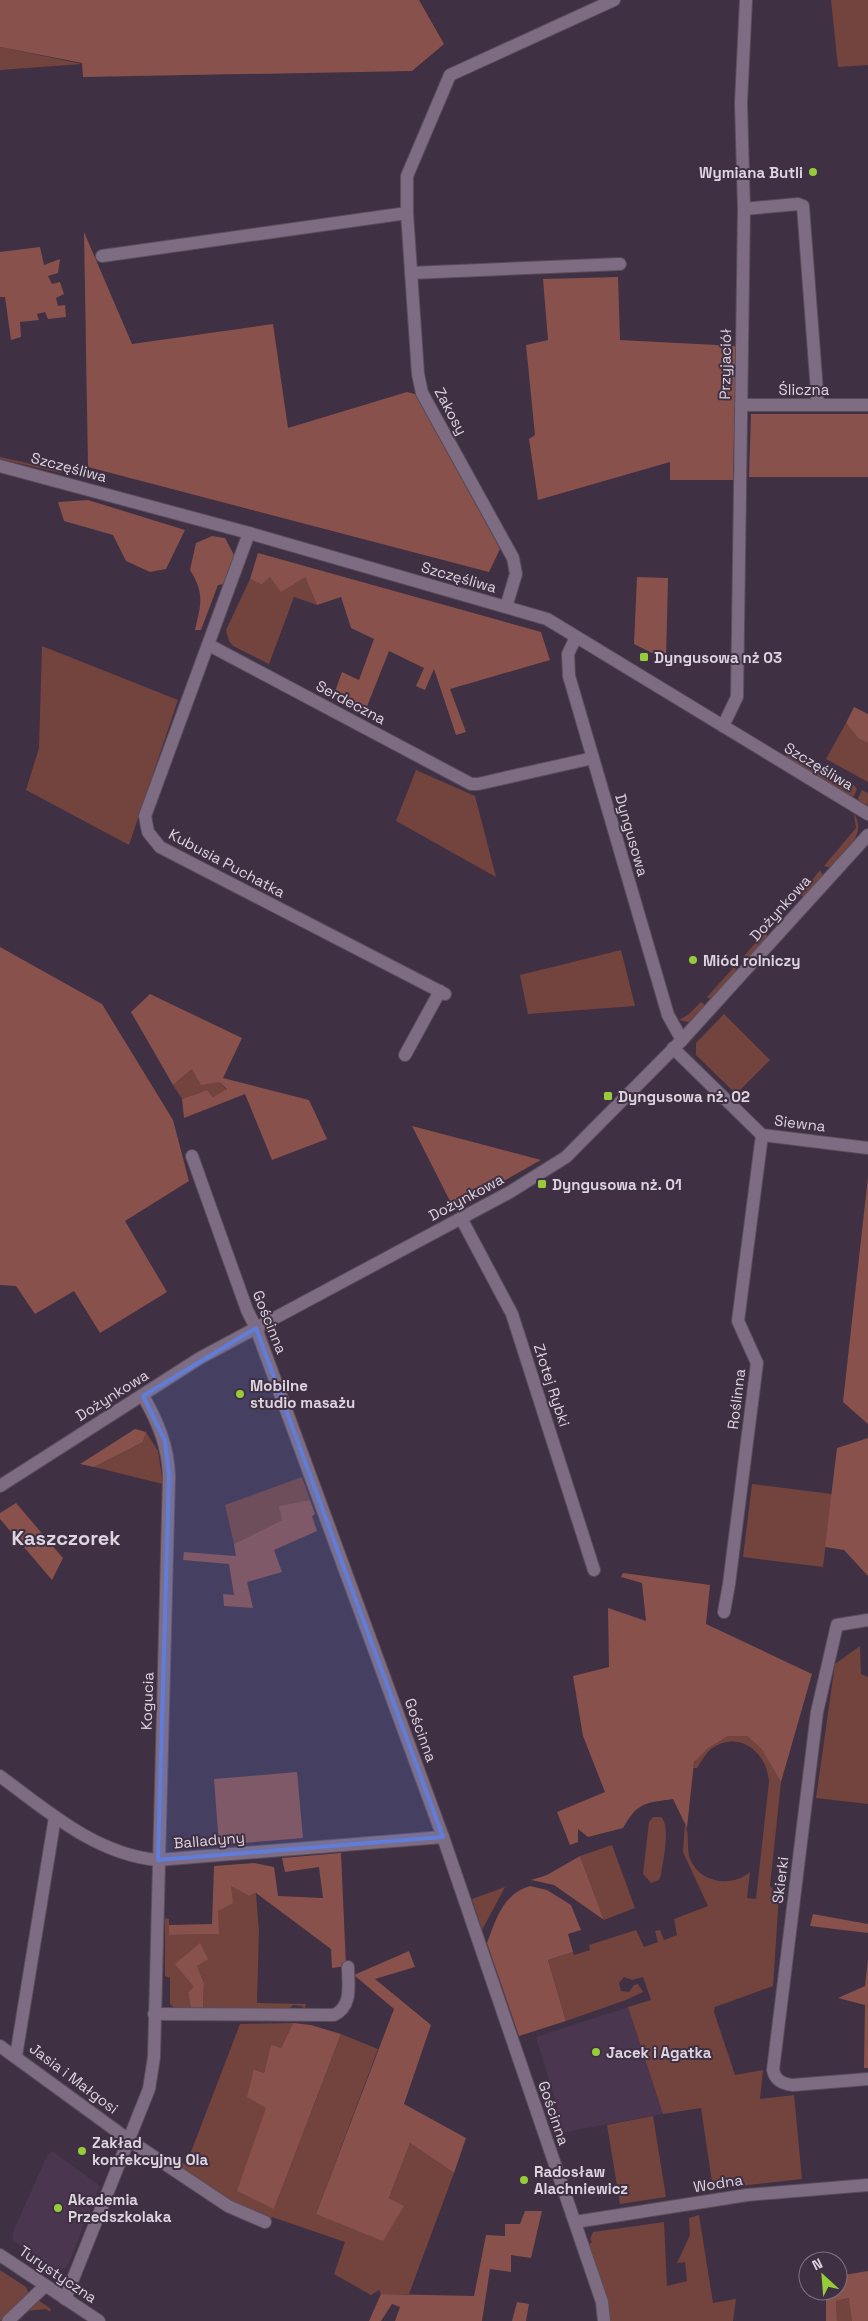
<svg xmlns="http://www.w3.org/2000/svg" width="868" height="2321" font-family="'Space Grotesk',sans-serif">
<rect width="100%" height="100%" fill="#3f3043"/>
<g fill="#4a374f">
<path d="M628,2007l35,107 -108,20 -7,-21 10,-4 -22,-72z"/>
<path d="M52,2151l48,35 -33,81 -9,4 -45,-30 -1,-7 35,-78z"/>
</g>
<g fill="#73433d">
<path d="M831,0h37v65l-30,2z"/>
<path d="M0,47l82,17 -82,6z"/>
<path d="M0,457l62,14 -1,2 -61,-14z"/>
<path d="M270,577h35l12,28 -23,-8 -25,67 -36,-18 -4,-5 -3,-11 24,-51 12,4z"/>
<path d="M42,646l136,54 -49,145 -103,-55 13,-42z"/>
<path d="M846,723l12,15 10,5v39l-42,-23z"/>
<path d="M788,749l67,37 2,3 -3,7 -2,1 -66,-40z"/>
<path d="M416,770l59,26 21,81 -100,-56z"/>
<path d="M862,790l6,3v12l-9,-4 -1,-3z"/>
<path d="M854,814c14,19 -10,39 -23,54l-7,-2 32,-38z"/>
<path d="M820,870l4,7 -18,21 -6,-3z"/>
<path d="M765,932l4,6 -20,21 -5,-3z"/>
<path d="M621,950l14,56 -107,8 -8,-39z"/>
<path d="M735,966l1,6 -26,27 -3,-2z"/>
<path d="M701,1002l4,3 -16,17 -10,-2 10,-6z"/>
<path d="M724,1014l46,46 -34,34 -40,-39v-12z"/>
<path d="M192,1069l27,13 8,8 -14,7 -6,-7 -25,9 -9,-14z"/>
<path d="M146,1432l12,19 5,33 -69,-17 49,-25z"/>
<path d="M302,1477l8,23 -30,6 2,14 -48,24 -9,-39z"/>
<path d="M752,1484l80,10 -9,73 -80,-10z"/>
<path d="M860,1646l1,28 7,3v127l-52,-6 19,-134z"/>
<path d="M728,1736h19l14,11 20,35 -11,104 9,10 -6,90 -58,21 -1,5 21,63 28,-5 -3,29 34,-4 8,84 -89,10 -12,-81 -38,6 -35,-107 23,-7 -8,-23 -11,3 -8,-3 -5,6 2,8 8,1 5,-7 4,-1 5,8 -17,8 -60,21 -18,-61 25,-8 1,3 16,-5 -1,-5 47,-15 8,17 14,-5 -3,-11 5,-1 4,10 13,-5 -3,-16 34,-13 -25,-54 2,-28c5,12 1,23 5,35 10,24 41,29 60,13l-3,26 9,1 13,-117c-2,-30 -30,-53 -58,-33 -6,5 -10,13 -14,19h-4c2,-15 22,-25 35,-32z"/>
<path d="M653,1817h8c10,8 2,45 0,58l-2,5 -8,3 -8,-9 6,-52z"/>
<path d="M612,1845l23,63 -31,12 -24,-64z"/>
<path d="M230,1885l19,11 7,-3 3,39 -2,71 49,1 -1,5 -3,-3 -9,-1 -3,3h-87l1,-25 -7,-17 3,-23 -5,44 -7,5 3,16h-17l-4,-4v-26l-5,-2v-58l4,1v16l49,-1v-23z"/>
<path d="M505,1887l-23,43 -10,-31z"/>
<path d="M293,2023l-12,25 -10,-2 -7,27 -9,-4 11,39 8,101 67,-175 37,15 -62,165 87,-8 -14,-8 21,-55 44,30 -45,121h-28l-2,-4 -8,5 -37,-21 11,-32 -73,-25 -6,13 2,-10 -37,-17 -63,-42 3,-6 15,10 54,-141z"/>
<path d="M653,2116l13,81 -46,7 -13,-79z"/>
<path d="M699,2215l14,88 23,-4 -3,22h-124l-21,-76 4,-3 -2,-3 3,-7 71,-10 3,64 20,-5 -2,-19 -8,1 13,-28 -1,-17z"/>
<path d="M0,2270l26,17 3,7 -29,27z"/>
<path d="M850,2298l2,23h-15l-1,-20z"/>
<path d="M38,2300l13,9 -1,3 -4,-3 -20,2z"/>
</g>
<g fill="#89514b">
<path d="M0,0h419l25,44 -32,27 -329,6 -1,-14 -82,-16z"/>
<path d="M84,232l48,112 141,-20 15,104 119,-36 8,2 85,155 -11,23 -401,-105z"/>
<path d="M40,247l4,18 16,-6 -2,14 -10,3 4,8 8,-2 4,12 -8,4 2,8 7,-1 1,12 -18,2 -3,-7 -8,2 2,6 -19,2 1,15 -10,3 -6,-43h-5v-45z"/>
<path d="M618,277l2,63 116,6 -3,134h-63v-18l-132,38 -9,-61 6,-4 -9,-90 22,-5 -5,-61z"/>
<path d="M751,414h117v63h-119z"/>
<path d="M88,500l97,30 -19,39 -16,3 -24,-11 -13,-26 -49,-14 -6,-19z"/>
<path d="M212,536l13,2 9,17 -10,29 -6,1 -17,45h-6c6,-26 10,-36 -5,-60l6,-27z"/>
<path d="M258,553l283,79 9,28 -100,29 16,43 -10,3 -22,-66 -9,21 -9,-4 8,-18 -35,-17 -23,58 -32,-15 8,-22 17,8 15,-41 -23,-11 -10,-31 -24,8 -12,-28 -24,15 -11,-15 -8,7 -12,-5z"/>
<path d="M637,577l31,1 -2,82 -32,-16z"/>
<path d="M854,707l14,7v29l-10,-5 -12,-15z"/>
<path d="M0,947l102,57 71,116 16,61 -64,40 42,71 -67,41 -26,-42 -39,23 -19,-28 -16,-1z"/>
<path d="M150,994l92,44 -19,40 86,22 18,39 -55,21 -27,-66 -61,24 -2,-19 25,-9 6,7 14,-8 -8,-7 -18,3 -9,-16 -19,16 -42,-73z"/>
<path d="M412,1126l129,34 -87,49z"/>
<path d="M868,1177v247l-25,-22z"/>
<path d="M135,1429l11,3 -3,10 -49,25 -14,-3z"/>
<path d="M868,1438v138l-24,-26 -19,-3 12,-99z"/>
<path d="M310,1500l5,14 -3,2 5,15 -43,19 8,22 -35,10 6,26 -29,-2 -1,-12 11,1 -5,-31 -46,-4 1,-8 52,4 -2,-12 48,-24 -3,-14z"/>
<path d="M16,1503l47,55 -11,22 -52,-61v-6z"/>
<path d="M623,1573l87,12 -4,39 106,50 -31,108 -20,-34 -14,-12h-19l-20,12 -14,14 -7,66 -14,-29c-28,4 -35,3 -50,29l-35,9 -10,-8v13l-8,3 -13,-33 48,-20 -22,-56 -10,-60 36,-9 -1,-59 38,13 -4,-38 -21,-6z"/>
<path d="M297,1772l6,66 -84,7 -5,-66z"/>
<path d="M341,1853l5,113 -14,2 -1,-19 -75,-56 -7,3 -18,-10 2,17 -15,8 1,23 -50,1v-10l43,-1 2,-58 40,-3 20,4 4,29 45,2 -4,-31 -34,5 -3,-14z"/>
<path d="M580,1856l24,64 -50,-35 -23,-5 16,-5z"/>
<path d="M530,1886l17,4 24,15 10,25 -13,4 5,18 -25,8 18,61 -47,15 -32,-93c9,-24 16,-49 43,-57z"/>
<path d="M813,1914l55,10v9l-58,-7z"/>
<path d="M200,1943l8,16 -11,7 7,17 -1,25h-12l-3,-16 6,-5 -19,-23z"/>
<path d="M409,1951l6,16 -40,12 56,46 -27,79 62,34 -12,35 -44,-30 -21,55 15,8 -21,35 -67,-27 78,-205 -40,-34z"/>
<path d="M868,1959v109h-4l1,-63 -27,-7 27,-12z"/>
<path d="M293,2023l18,2 30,9 -67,175 -37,-18 29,-83 -19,-11 7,-28 10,4 7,-28 10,3z"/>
<path d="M525,2211h17l-11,47 -20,-3v17l-21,-3 -8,52h-87l5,-14 -8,-3 -11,17h-12l12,-27 93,2 12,-61 19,1v-12h15z"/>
<path d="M868,2271v50h-16l-3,-23 -13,3 1,20h-11v-24h-17l1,-6h28v-15z"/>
<path d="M517,2302l12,2 -3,17h-14z"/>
</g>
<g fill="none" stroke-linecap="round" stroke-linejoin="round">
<g stroke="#594d5c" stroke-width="14">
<g id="street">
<path d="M744,209l54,-5 5,2 15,199"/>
<path d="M102,256l305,-43"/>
<path d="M411,273l209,-9"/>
<path d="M741,405h127"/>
<path d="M0,466l249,67 298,86 321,195"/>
<path d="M249,533l-104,283 3,16 12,15 285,147"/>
<path d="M506,607l10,-33 -3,-16 -91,-165 -4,-19 -11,-161v-37l43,-101 164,-75"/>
<path d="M576,637l-8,17 1,22 99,339 14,25"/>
<path d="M209,645l262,139h7l115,-26"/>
<path d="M723,726l14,-29 7,-488 -3,-106 5,-103"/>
<path d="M673,1048l89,87 106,13"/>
<path d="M405,1055l35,-64"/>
<path d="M192,1156l55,154 9,18 187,509 159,465 2,19"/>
<path d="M461,1218l51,96 82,256"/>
<path d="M0,1486l200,-128 310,-166 56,-35 116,-117 186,-205"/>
<path d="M724,1612l5,-28 28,-221 -19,-42 24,-186"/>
<path d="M868,1620l-31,5 -20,87 -44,358c2,10 9,14 20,15l75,-6"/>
<path d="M0,1776c47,35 97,79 158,84l285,-23"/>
<path d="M154,2014l180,1c19,-9 14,-31 14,-48"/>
<path d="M0,2046l129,94 99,66 37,16"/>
<path d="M16,2056l39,-239"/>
<path d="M575,2222l172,-27 121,-10"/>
<path d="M65,2299l84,-210 5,-32 15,-581c-1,-30 -11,-54 -26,-80"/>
<path d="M8,2321l37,-35"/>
</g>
</g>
<g stroke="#594d5c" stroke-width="14">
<path id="secondary" d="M0,2255l99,66"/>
</g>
<use href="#street" stroke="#7e6d82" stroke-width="12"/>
<use href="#secondary" stroke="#7e6d82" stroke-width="12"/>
</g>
<path fill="#607dda" fill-opacity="0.2" stroke="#607dda" stroke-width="4" stroke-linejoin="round" d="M256,1328l187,509 -285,23 11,-384 -4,-35 -22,-45z"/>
<g fill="#96cc39" stroke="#3f3043" stroke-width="2">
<circle cx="813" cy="172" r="5"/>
<rect x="639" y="652" width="10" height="10" rx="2.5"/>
<circle cx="693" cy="960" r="5"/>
<rect x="603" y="1091" width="10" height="10" rx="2.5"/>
<rect x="537" y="1179" width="10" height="10" rx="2.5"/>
<circle cx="240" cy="1394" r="5"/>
<circle cx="596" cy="2052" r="5"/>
<circle cx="82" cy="2151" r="5"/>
<circle cx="524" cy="2180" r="5"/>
<circle cx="58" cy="2208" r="5"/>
</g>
<g text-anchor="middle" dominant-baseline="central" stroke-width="4" stroke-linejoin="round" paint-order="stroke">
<g font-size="15" font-weight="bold" fill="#ddd4df" stroke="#3f3043" text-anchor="start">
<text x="803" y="172" text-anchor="end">Wymiana Butli</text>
<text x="654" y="657">Dyngusowa nż 03</text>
<text x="703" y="960">Miód rolniczy</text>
<text x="618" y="1096">Dyngusowa nż. 02</text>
<text x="552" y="1184">Dyngusowa nż. 01</text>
<text x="250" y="1385">Mobilne<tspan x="250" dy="17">studio masażu</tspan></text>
<text x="606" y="2052">Jacek i Agatka</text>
<text x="92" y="2142">Zakład<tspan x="92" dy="17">konfekcyjny Ola</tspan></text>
<text x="534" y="2171">Radosław<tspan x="534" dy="17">Alachniewicz</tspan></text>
<text x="68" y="2199">Akademia<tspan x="68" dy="17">Przedszkolaka</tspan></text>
</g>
<g font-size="15" fill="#ddd4df" stroke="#3f3043">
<text transform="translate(725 364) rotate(-89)">Przyjaciół</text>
<text x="804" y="389">Śliczna</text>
<text transform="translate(451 411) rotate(62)">Zakosy</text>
<text transform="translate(69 467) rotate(15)">Szczęśliwa</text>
<text transform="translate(459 577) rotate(16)">Szczęśliwa</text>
<text transform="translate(351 702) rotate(28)">Serdeczna</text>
<text transform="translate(819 766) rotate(31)">Szczęśliwa</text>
<text transform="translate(632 835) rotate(74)">Dyngusowa</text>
<text transform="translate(227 863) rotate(28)">Kubusia Puchatka</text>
<text transform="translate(780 908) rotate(-48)">Dożynkowa</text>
<text transform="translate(800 1123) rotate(7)">Siewna</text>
<text transform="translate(466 1197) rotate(-28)">Dożynkowa</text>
<text transform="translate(270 1322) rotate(68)">Gościnna</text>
<text transform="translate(552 1385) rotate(72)">Złotej Rybki</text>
<text transform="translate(112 1395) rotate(-32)">Dożynkowa</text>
<text transform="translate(736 1399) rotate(-83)">Roślinna</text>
<text transform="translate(147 1701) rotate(-88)">Kogucia</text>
<text transform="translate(421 1730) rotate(70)">Gościnna</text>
<text transform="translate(209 1840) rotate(-5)">Balladyny</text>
<text transform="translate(780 1880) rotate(-83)">Skierki</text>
<text transform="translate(74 2078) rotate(37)">Jasia i Małgosi</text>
<text transform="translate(554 2113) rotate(71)">Gościnna</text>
<text transform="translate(718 2183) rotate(-9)">Wodna</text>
<text transform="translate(58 2274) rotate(34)">Turystyczna</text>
</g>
<g font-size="20" font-weight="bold" fill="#ddd4df" stroke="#3f3043">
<text x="66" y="1538">Kaszczorek</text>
</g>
</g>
<g transform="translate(823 2276) rotate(334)"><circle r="24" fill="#3f3043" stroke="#7e7281"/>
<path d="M0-4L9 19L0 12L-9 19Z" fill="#96cc39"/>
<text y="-8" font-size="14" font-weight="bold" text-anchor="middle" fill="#ddd4df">N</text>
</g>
</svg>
